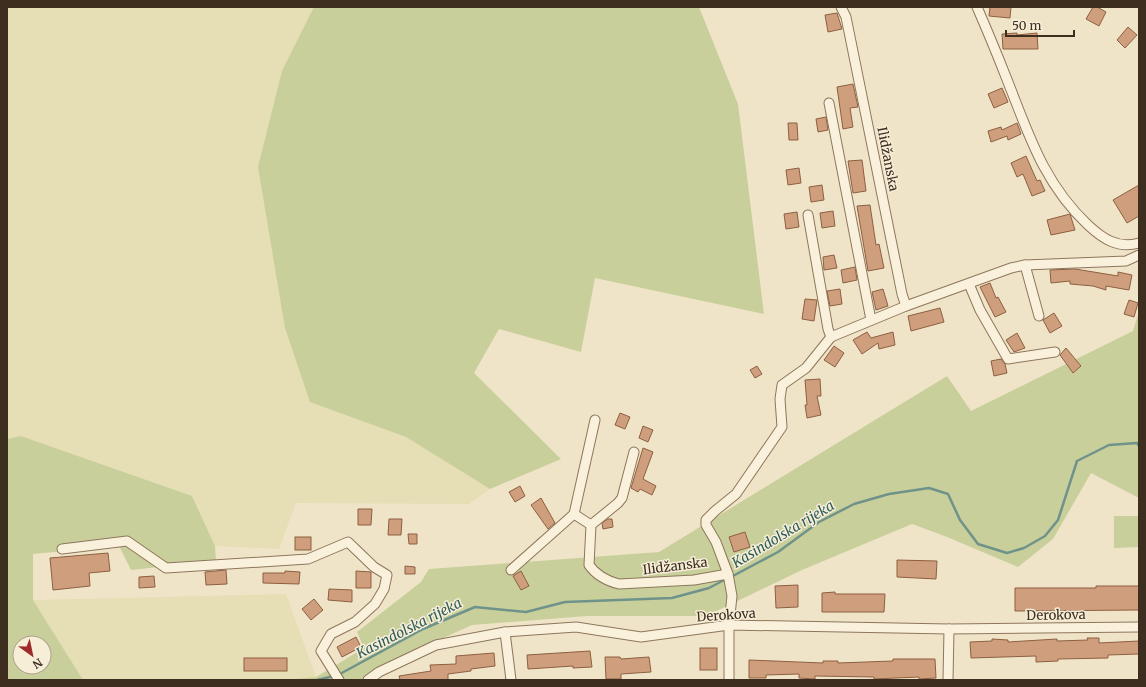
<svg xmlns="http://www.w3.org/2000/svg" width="1146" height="687" font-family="Merriweather,serif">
<rect width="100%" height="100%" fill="#f0e4c8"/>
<g fill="#e6deb5">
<path d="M7,7h308l-5,394 96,36 84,52 -21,15 -173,-1 -17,46 -64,-3 -23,-50 -171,-60 -14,3z"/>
<path d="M286,594l30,83 -33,3h-200l-50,-80z"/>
</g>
<g fill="#c9cf9b" fill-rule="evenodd">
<path d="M314,7h385l39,97 26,210 -169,-36 -14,74 -82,-23 -25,44 87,86 -71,30 -84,-52 -96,-35 -25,-74 -27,-161 24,-96z"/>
<path d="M1139,311v187l-48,-25 -38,66 -35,28 -71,-30 -35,-13 -110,46 -96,46h-119l-115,9 -94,43 -16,12h-79l33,-3 48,-29 -7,-16 64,-50 8,-13 230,-17 288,-176 24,35 162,-80z"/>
<path d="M21,436l171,60 23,50 1,15 -85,9 -12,-24 -86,8v46l50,80h-76v-241zM20,643h24v24h-24z"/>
<path d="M1114,516h25v31l-25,1z"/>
</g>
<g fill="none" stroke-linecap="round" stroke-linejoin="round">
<g stroke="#6f938a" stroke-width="2.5">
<path d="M731,577l47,-25 41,-30 35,-18 35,-10 40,-6 19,6 12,26 18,24 29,9 17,-5 21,-12 13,-16 19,-59 32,-16 28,-2 2,3"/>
<path d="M338,675l85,-46 52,-22 51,5 39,-10 107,-4 37,-10 17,-9"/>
<path d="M317,680l17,-4"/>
</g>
</g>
<g fill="#cf9f7d" stroke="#8d5f41">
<path d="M990,7h21l-1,11 -21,-2z"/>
<path d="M1093,7h4l9,5 -7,14 -13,-7z"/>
<path d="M837,13l5,16 -14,3 -3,-17z"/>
<path d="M1128,27l9,8 -12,13 -8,-8z"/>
<path d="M1017,33v2l20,-2 1,16h-35l-1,-15z"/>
<path d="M853,84l5,23 -8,1 3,19 -10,2 -6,-42z"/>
<path d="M1002,88l6,14 -14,6 -6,-14z"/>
<path d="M826,117l2,13 -10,2 -2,-13z"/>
<path d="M788,123h9l1,17h-9z"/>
<path d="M1017,123l4,11 -13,6 -1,-4 -16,6 -3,-11 13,-4 1,3z"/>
<path d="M1026,156l11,25 3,-1 5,11 -13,5 -9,-22 -6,3 -6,-14z"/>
<path d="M862,160l4,31 -13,2 -5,-32z"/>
<path d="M799,168l2,15 -13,2 -2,-15z"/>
<path d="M822,185l2,15 -13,2 -2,-15z"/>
<path d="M1139,185v31l-12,7 -14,-23z"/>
<path d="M870,205l6,40 3,-1 5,24 -16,3 -11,-65z"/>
<path d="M833,211l2,15 -13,2 -2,-15z"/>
<path d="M797,212l2,15 -13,2 -2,-15z"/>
<path d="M1070,214l5,16 -24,5 -4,-15z"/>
<path d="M834,255l3,13 -13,2 -1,-13z"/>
<path d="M855,267l2,13 -14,3 -2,-13z"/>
<path d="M1075,269l43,7v-4l14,3 -3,15 -23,-4v4l-13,-4 -23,-2v-3l-19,2 -1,-13z"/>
<path d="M990,283l6,15 2,-1 8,15 -11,5 -15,-30z"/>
<path d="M840,289l2,15 -12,2 -3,-15z"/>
<path d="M883,289l5,17 -12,4 -4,-18z"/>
<path d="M805,299l12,1 -3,21 -12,-2z"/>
<path d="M1129,300l9,3 -4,14 -10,-3z"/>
<path d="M940,308l4,14 -33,9 -3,-15z"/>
<path d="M1054,313l8,13 -12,7 -7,-13z"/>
<path d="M867,332l4,6 22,-6 2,13 -16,4 -1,-6 -16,11 -9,-14z"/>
<path d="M1017,333l8,15 -11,4 -8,-12z"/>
<path d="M834,346l10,7 -9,14 -11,-7z"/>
<path d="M1066,348l15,18 -8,7 -13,-18z"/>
<path d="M1001,359l4,5 2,9 -13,3 -3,-15z"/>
<path d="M757,366l5,8 -7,4 -5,-8z"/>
<path d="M820,379l1,17h-4l4,19 -14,3 -2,-13h2l-2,-25z"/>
<path d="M620,413l10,4 -5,12 -10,-4z"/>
<path d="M643,426l10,4 -5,12 -9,-4z"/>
<path d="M643,448l10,4 -10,27 13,7 -4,9 -12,-6 -2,3 -7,-4z"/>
<path d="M520,486l5,10 -10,6 -6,-10z"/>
<path d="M541,498l14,25 -7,6 -17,-24z"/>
<path d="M358,509h14l-1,16h-13z"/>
<path d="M389,519h13l-1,16h-13z"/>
<path d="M608,519h4l1,8 -10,2 -1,-6z"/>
<path d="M745,532l5,15 -16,5 -5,-15z"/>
<path d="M408,534h9v10h-8z"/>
<rect x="295" y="537" width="16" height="13"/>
<path d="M108,553l2,18 -21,2 1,13 -37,4 -3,-32z"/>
<path d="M897,560l40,1 -1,18 -39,-2z"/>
<path d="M405,566l10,1v7h-10z"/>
<path d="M226,570l1,14 -21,1 -1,-13z"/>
<path d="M285,571l15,1 -1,12 -36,-1v-10h22z"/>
<path d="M356,571l15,1v16h-15z"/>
<path d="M521,571l8,15 -8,4 -8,-14z"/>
<path d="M154,576l1,11 -16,1v-11z"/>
<path d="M798,585v22l-22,1 -1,-22z"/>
<path d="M1096,586h43v24l-124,1v-23h81z"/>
<path d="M329,589l23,1v12l-24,-2z"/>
<path d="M835,592v2h50l-1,18h-62v-19z"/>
<path d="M314,599l9,11 -12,10 -9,-11z"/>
<path d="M356,637l5,10 -19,10 -5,-10z"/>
<path d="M1087,638h12v5l40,-2v13l-31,1v3l-50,1v2l-22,1v-6l-65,2 -1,-16 22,-1v-2l16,1v2l49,-3v2l31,-1z"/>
<rect x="700" y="648" width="17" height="22"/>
<path d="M590,651l2,16 -19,1v-2l-45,3 -1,-14z"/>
<path d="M494,653l1,13 -24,3v2l-23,3v6h-48l-1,-4 32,-5 -1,-6 26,-1v-8z"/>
<path d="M605,657h15l1,2 28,-2 2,15 -30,2v5h-15z"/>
<rect x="244" y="658" width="43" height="13"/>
<path d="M893,659h42l1,19 -17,1v-2l-45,2v-2l-59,-1v3l-16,-1v-4l-33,1v3h-17v-18l74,3v-2h15v2l55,-2z"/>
</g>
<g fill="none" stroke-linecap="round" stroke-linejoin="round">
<g stroke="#8d765c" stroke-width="11">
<g id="street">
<path d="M841,7l5,10 56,277 4,12"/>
<path d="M977,7c10,23 20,47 29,70 22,55 37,106 82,148 15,14 30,24 51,18"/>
<path d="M829,103l42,217"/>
<path d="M808,215l20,114 3,8"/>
<path d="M1025,265l14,51"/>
<path d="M969,284l11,26 28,49 47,-7"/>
<path d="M634,452l-12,46 -4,5 -27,22 -2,40c7,10 18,16 30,19l75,-4 34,-6"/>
<path d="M574,514l17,11"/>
<path d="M62,549l65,-8 39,27 142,-9 40,-17 26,25 13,8 -3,14 -9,15 -20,18 -24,12 -10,17 18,29"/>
<path d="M511,570l63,-56 21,-94"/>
<path d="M505,632l6,48"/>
<path d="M368,680l11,-8 57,-27 69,-13 71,-5 65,10 88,-12 220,4 190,-2"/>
<path d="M729,680v-55l3,-29 -4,-22 -12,-32 -10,-17v-5l9,-9 21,-17 46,-67 -2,-28 2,-14 24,-17 25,-31 75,-31 105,-38 14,-3 101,-4 13,-6"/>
<path d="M948,680l1,-51"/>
</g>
</g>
<use href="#street" stroke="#faf1dc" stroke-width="9"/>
</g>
<g text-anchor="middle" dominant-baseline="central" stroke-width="3" stroke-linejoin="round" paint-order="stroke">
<g font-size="13" fill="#3d2e20" stroke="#f7eed8">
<text transform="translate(888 159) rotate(79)">Ilidžanska</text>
<text transform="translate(675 566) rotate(-7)">Ilidžanska</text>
<text transform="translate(726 615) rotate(-4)">Derokova</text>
<text transform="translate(1056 615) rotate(-1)">Derokova</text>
</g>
<g font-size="14" font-style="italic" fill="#2f5d5a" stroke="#f7eed8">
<text transform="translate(783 534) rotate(-31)">Kasindolska rijeka</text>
<text transform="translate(409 628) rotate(-27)">Kasindolska rijeka</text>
</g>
</g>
<rect width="1146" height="687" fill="none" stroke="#3d2e20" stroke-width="16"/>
<g transform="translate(32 655) rotate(147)"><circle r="19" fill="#f7eed8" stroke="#ada18e"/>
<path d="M0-3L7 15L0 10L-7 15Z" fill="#9e2a2b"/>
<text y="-6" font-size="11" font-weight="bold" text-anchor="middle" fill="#3d2e20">N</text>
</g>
<path d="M1006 30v6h68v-6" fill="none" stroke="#3d2e20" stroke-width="2"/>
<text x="1012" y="30" font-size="12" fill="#3d2e20" stroke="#f7eed8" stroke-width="3" paint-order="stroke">50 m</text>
</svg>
